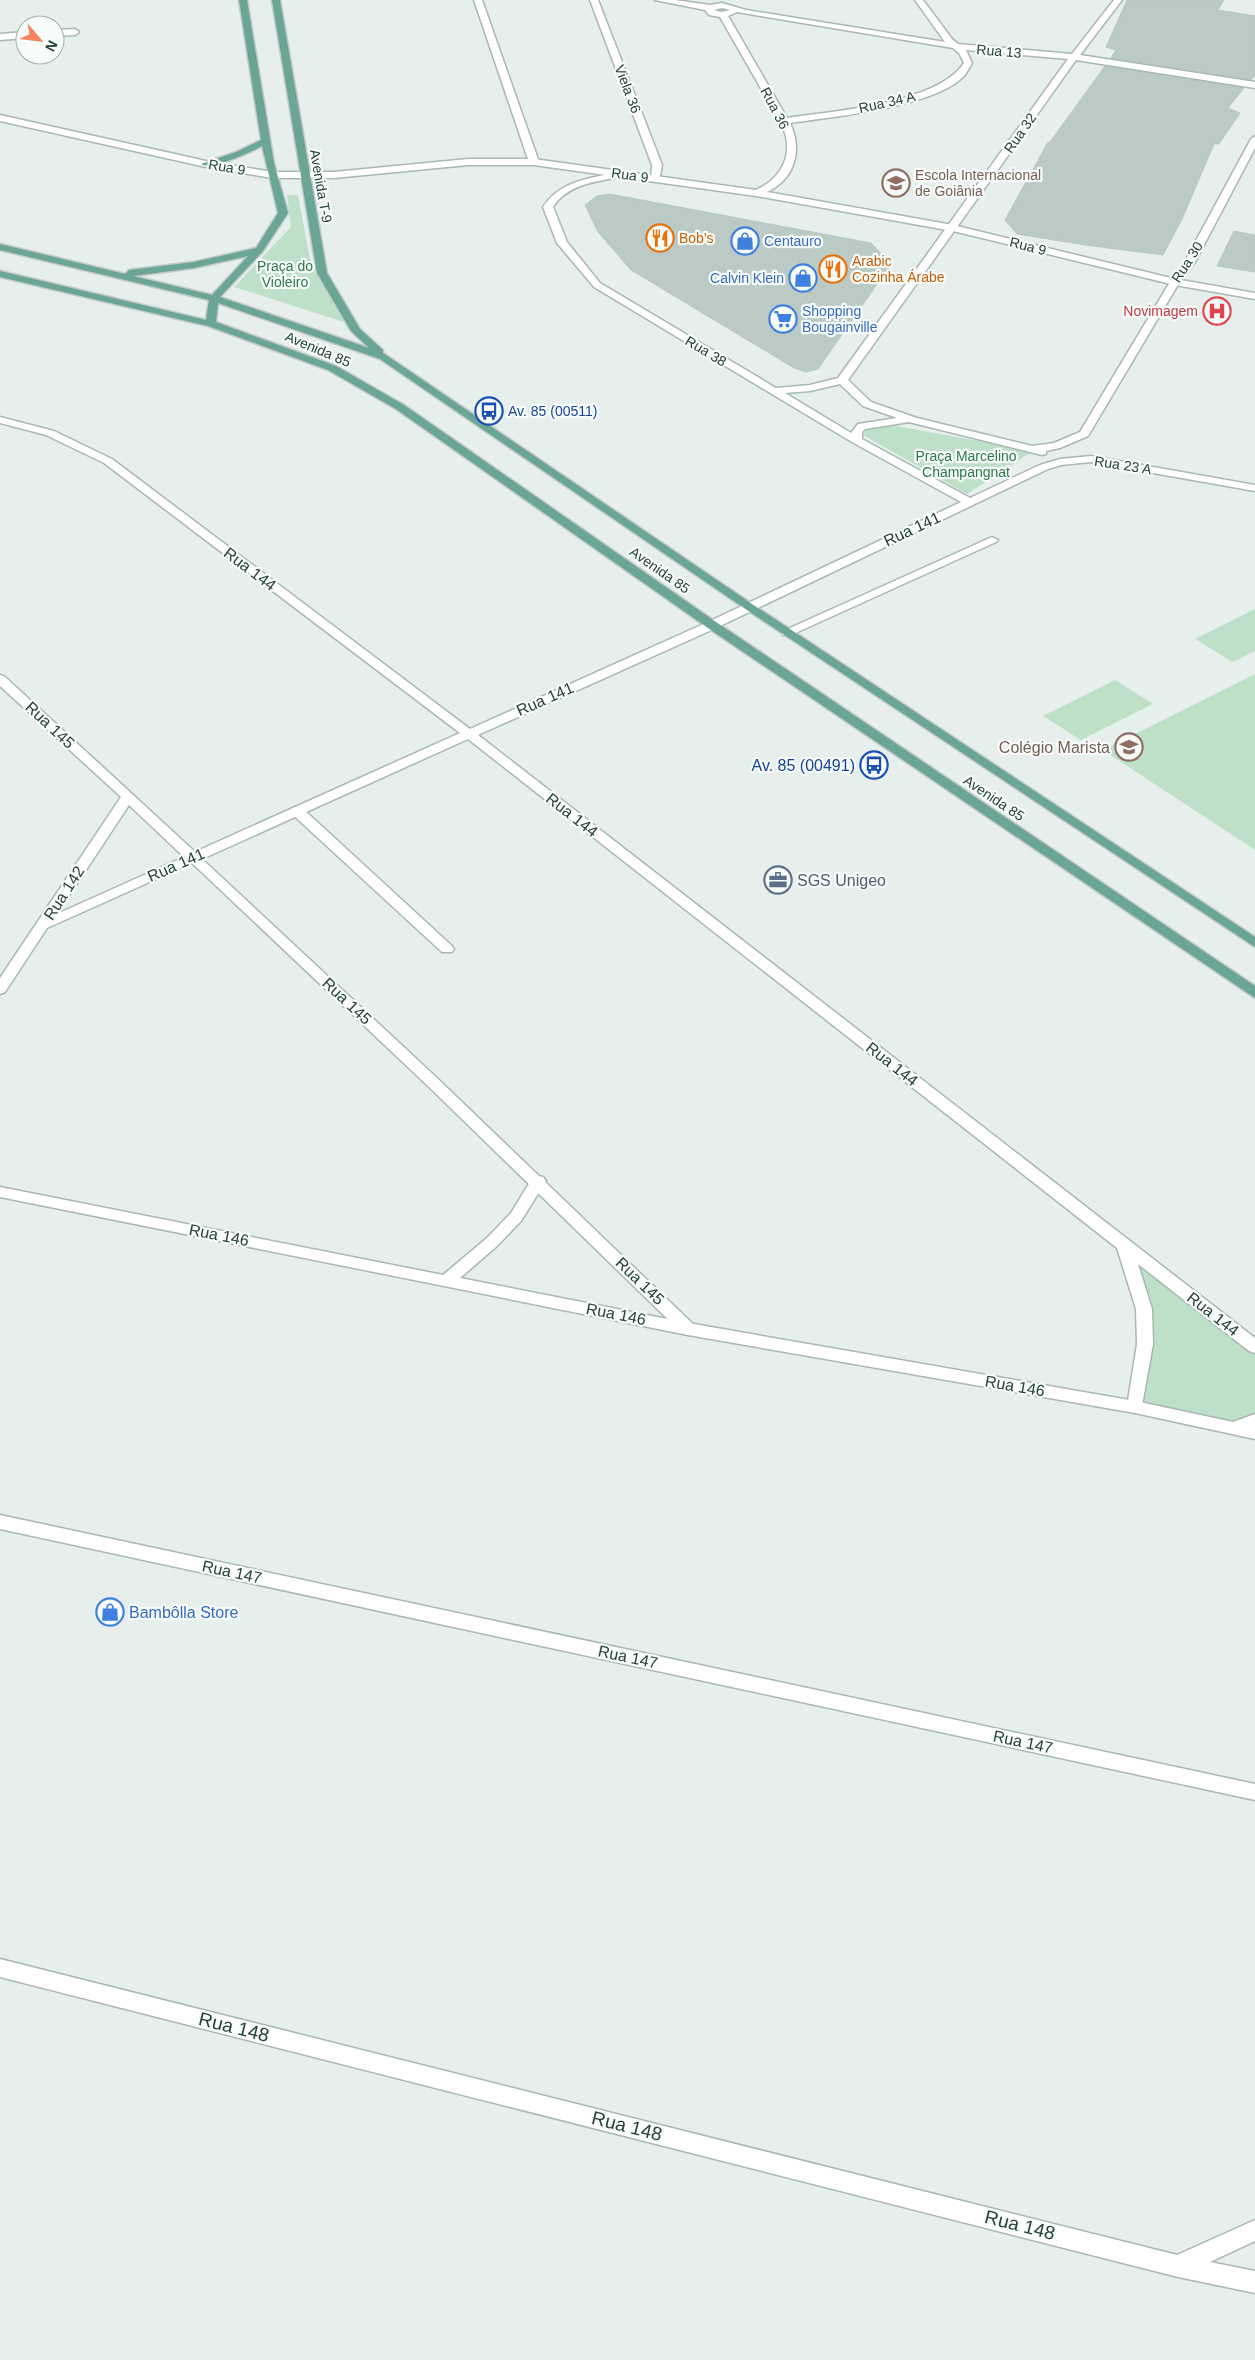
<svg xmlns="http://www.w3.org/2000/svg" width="1255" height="2360" font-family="Helvetica,sans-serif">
<rect width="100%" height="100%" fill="#e6efeb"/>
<g fill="#bfe0c8">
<path d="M287,195h11l13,70 33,57 -110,-35 57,-60z"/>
<path d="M896,426l137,25 -66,43 -104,-59 5,-7z"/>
<path d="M1255,609v42l-22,11 -38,-23z"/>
<path d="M1255,674v176l-152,-100z"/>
<path d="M1115,680l38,24 -72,36 -38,-24z"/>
<path d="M1124,1245l131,102v84l-120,-24 10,-63z"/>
</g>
<g fill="#bbcac4" stroke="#b8c9c2">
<path d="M1127,0h97l-6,10 37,6v59l-4,5 -140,-22 5,-8 -10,-3z"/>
<path d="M1105,66l139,22 -16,20 12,5 -21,31h-5l-32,75 -19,36 -78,-10 -68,-11 -12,-14 43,-78h2z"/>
<path d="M610,194l261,49 20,21 -73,105 -12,3 -12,-4 -163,-98 -33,-38 -13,-27 12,-9z"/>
<path d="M1234,231l21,4v37l-38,-6z"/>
</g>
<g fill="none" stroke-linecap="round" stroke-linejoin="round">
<g stroke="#a8b8b2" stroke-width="3">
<g id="service">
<path d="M55,30l20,-1 4,3 -4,3 -20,1z"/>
<path d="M25,32v6l-25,2v-6z"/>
<path d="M992,537l6,3 -2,2 -205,93h-8l-2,-3z"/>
<path d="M297,807l5,1 150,138 2,3 -2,3h-10l-150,-138 -1,-3 1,-3z"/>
</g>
</g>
<g stroke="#a8b8b2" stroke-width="3">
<g id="minor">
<path d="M474,0h8l57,162 -2,2 -8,-2z"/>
<path d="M590,0h8l64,165 -3,16 -8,-2 1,-14z"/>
<path d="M655,0h20l35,5 12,-2 24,7 199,32 -30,-42h8l29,39 6,5 114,10 42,-54h8l-42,55 175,27v6l-179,-28 -228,320 23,22 46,16 115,28 22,-3 26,-11 90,-150 15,-21 66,-122 4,-3v12l-60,114 -16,21 -91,153 -28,12 -14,3v3l-4,1 -133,-33 -44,7 -3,3v7l108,59 70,-33 20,-6 31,-3 164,29v6l-164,-29 -30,3 -13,4 -332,159 -238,107 777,603v15l-6,-2 -111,-87 14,45 1,35 -12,67 -6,2 -6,-2 -2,-4 10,-63 -1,-35 -19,-61 -649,-509 -266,120 236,220 256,246 2,4 -2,4 -6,2 -6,-2 -254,-247 -236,-223 -145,65 -42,64 -5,2v-16l121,-181 -121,-111v-11l4,1 191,176 265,-119 -356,-270 -58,-28 -46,-12v-6l54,14 58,28 358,270 238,-107 253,-120 -109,-60 -258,-155 -37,-44 -14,-36c15,-22 36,-27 61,-32 6,-2 13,-4 19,-3v4c-25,6 -55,7 -70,31l14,35 33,41 176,105 34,-3 28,-7 230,-319 -102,-9 6,13c-2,4 -5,9 -8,13 -29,31 -132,41 -174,47 12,25 6,53 -19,67 -6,3 -12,6 -18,5v-4c29,-11 42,-37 29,-66l-62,-108 -11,-2 -4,-5zM722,8l8,2 -9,2 -7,-2zM737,12l216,36 6,5 5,10c-27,41 -131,48 -177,55l-59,-102zM840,384l23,22 34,12 -39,6 -7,9 -66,-40 25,-2zM129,805l55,52 -127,57z"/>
<path d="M0,1515l1255,269v16l-1255,-271z"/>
</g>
</g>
<g stroke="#a8b8b2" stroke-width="3">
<g id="tertiary">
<path d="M0,115l206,46 67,11h61l134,-13h66l222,31 197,35 222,54 80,14v6l-80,-14 -222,-54 -197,-35 -222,-31h-66l-134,13h-61l-67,-11 -206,-46z"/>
<path d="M538,1176l5,1 3,4 -25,40 -24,25 -37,32 228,45 447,78 98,21 22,-8v25l-120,-26 -447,-78 -688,-138v-10l443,88 44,-37 24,-25 22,-36z"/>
<path d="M0,1959l1177,296 78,-35v21l-45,21 45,9v22l-77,-16 -1178,-300z"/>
</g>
</g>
<g stroke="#c2cac8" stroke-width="3">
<path id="primary" d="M239,0h8l27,163 14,50 -25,38 -43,46 149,51 -18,-17 -34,-58 -45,-273h8l47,273 33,56 23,21v3l369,251 503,333v10l-511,-339 -364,-249 -162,-56 -2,19 120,44 68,39 312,217 539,364v12l-547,-370 -312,-219 -68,-39 -120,-44 -208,-49v-6l206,49 3,-20 -209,-50v-6l125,30 4,-4 65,-8 62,-14 22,-35 -16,-67c-11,6 -51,25 -61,18l35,-12 25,-12zM248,256l-36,39 -79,-19 61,-8z"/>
</g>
<use href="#service" fill="#fff" fill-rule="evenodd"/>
<use href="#minor" fill="#fff" fill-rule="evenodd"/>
<use href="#tertiary" fill="#fff" fill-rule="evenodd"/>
<use href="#primary" fill="#6aa596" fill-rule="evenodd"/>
</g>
<defs>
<g id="school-ring" transform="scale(1.4375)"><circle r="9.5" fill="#f7fbf9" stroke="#8d6e63" stroke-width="1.5"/><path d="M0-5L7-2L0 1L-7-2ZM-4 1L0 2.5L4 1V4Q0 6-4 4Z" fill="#8d6e63"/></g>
<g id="restaurant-ring" transform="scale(1.4375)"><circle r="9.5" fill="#f7fbf9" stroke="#e8710a" stroke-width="1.5"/><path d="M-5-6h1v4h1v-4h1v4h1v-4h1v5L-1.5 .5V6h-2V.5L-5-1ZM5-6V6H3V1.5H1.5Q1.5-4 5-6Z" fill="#e8710a"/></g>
<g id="shop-ring" transform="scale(1.4375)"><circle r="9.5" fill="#f7fbf9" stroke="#3f7fe0" stroke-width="1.5"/><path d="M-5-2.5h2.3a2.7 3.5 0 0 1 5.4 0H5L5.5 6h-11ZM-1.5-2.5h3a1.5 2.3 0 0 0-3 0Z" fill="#3f7fe0"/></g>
<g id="hospital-ring" transform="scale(1.4375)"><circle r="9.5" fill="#f7fbf9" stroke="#e0444e" stroke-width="1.5"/><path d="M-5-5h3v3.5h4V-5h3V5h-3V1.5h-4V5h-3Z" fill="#e0444e"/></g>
<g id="supermarket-ring" transform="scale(1.4375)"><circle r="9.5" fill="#f7fbf9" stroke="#3f7fe0" stroke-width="1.5"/><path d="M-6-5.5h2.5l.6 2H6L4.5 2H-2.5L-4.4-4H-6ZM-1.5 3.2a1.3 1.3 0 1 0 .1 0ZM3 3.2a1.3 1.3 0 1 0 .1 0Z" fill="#3f7fe0"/></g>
<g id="bus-ring" transform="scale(1.4375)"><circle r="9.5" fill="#f7fbf9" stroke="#1a4fb4" stroke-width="1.5"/><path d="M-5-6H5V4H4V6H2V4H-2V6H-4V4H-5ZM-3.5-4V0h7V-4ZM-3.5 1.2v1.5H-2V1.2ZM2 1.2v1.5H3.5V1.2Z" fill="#1a4fb4"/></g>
<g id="office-ring" transform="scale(1.4375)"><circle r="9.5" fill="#f7fbf9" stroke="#5c6f8a" stroke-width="1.5"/><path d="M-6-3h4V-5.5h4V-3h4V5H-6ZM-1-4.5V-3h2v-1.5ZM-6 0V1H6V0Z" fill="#5c6f8a"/></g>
</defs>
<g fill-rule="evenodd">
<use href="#school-ring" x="896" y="183"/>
<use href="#restaurant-ring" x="660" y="238"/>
<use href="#shop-ring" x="745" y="241"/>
<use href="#restaurant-ring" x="833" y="269"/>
<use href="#shop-ring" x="803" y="278"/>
<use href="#hospital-ring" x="1217" y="311"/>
<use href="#supermarket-ring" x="783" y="319"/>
<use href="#bus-ring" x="489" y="411"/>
<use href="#school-ring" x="1129" y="747"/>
<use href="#bus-ring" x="874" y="765"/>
<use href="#office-ring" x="778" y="880"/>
<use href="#shop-ring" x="110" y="1612"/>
</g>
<g text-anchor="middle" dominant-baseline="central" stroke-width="4.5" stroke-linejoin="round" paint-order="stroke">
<g font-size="14" fill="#24423a" stroke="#f7fbf9">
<text transform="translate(999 51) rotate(5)">Rua 13</text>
<text transform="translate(628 89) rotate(69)">Viela 36</text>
<text transform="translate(887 102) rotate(-13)">Rua 34 A</text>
<text transform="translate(775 108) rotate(62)">Rua 36</text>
<text transform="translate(1020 133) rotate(-55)">Rua 32</text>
<text transform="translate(227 167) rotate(10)">Rua 9</text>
<text transform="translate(630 175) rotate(8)">Rua 9</text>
<text transform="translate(321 186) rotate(80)">Avenida T-9</text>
<text transform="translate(1028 246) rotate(14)">Rua 9</text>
<text transform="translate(1187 262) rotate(-57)">Rua 30</text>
<text transform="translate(318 349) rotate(23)">Avenida 85</text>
<text transform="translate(706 351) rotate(31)">Rua 38</text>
<text transform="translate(1123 465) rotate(9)">Rua 23 A</text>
<text transform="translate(660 570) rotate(35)">Avenida 85</text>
<text transform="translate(994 798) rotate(34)">Avenida 85</text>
</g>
<g font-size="14" fill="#785e54" stroke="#f7fbf9" text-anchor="start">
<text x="915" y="175">Escola Internacional<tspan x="915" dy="16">de Goiânia</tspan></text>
</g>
<g font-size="14" fill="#c56008" stroke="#f7fbf9" text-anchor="start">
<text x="679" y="238">Bob's</text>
<text x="852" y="261">Arabic<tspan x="852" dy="16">Cozinha Árabe</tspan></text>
</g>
<g font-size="14" fill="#366cbe" stroke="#f7fbf9" text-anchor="start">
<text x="764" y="241">Centauro</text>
<text x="784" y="278" text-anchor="end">Calvin Klein</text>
<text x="802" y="311">Shopping<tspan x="802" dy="16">Bougainville</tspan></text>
</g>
<g font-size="14" fill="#2d7a4b" stroke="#f7fbf9">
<text x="285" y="266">Praça do<tspan x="285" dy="16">Violeiro</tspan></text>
<text x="966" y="456">Praça Marcelino<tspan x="966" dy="16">Champangnat</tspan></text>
</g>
<g font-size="14" fill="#be3a42" stroke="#f7fbf9" text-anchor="end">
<text x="1198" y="311">Novimagem</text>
</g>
<g font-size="14" fill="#164399" stroke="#f7fbf9" text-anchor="start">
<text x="508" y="411">Av. 85 (00511)</text>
</g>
<g font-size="16" fill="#24423a" stroke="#f7fbf9">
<text transform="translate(912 529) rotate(-25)">Rua 141</text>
<text transform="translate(250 569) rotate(37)">Rua 144</text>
<text transform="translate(545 699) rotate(-24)">Rua 141</text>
<text transform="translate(50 725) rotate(43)">Rua 145</text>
<text transform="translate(572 815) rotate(38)">Rua 144</text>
<text transform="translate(176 865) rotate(-24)">Rua 141</text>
<text transform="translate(64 893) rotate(-57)">Rua 142</text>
<text transform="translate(347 1001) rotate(43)">Rua 145</text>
<text transform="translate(892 1064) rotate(38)">Rua 144</text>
<text transform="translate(219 1235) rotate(11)">Rua 146</text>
<text transform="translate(640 1281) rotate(44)">Rua 145</text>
<text transform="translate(616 1314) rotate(11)">Rua 146</text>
<text transform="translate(1213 1314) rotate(38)">Rua 144</text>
<text transform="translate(1015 1386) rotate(10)">Rua 146</text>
<text transform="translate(232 1572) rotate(12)">Rua 147</text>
<text transform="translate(628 1657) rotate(12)">Rua 147</text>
<text transform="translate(1023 1742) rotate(12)">Rua 147</text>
</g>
<g font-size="16" fill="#785e54" stroke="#f7fbf9" text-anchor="end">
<text x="1110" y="747">Colégio Marista</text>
</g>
<g font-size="16" fill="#164399" stroke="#f7fbf9" text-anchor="end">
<text x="855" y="765">Av. 85 (00491)</text>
</g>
<g font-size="16" fill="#4e5e75" stroke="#f7fbf9" text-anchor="start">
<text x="797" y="880">SGS Unigeo</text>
</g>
<g font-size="16" fill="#366cbe" stroke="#f7fbf9" text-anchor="start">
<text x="129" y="1612">Bambôlla Store</text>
</g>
<g font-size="19" fill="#24423a" stroke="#f7fbf9">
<text transform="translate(234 2027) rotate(14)">Rua 148</text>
<text transform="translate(627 2126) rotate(14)">Rua 148</text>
<text transform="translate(1020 2225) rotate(14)">Rua 148</text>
</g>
</g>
<g transform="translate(40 40) rotate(118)"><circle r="24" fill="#f7fbf9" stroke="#a3b1ad"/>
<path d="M0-4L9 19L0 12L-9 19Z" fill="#f4845f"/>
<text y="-8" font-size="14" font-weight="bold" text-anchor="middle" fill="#24423a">N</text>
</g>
</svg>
